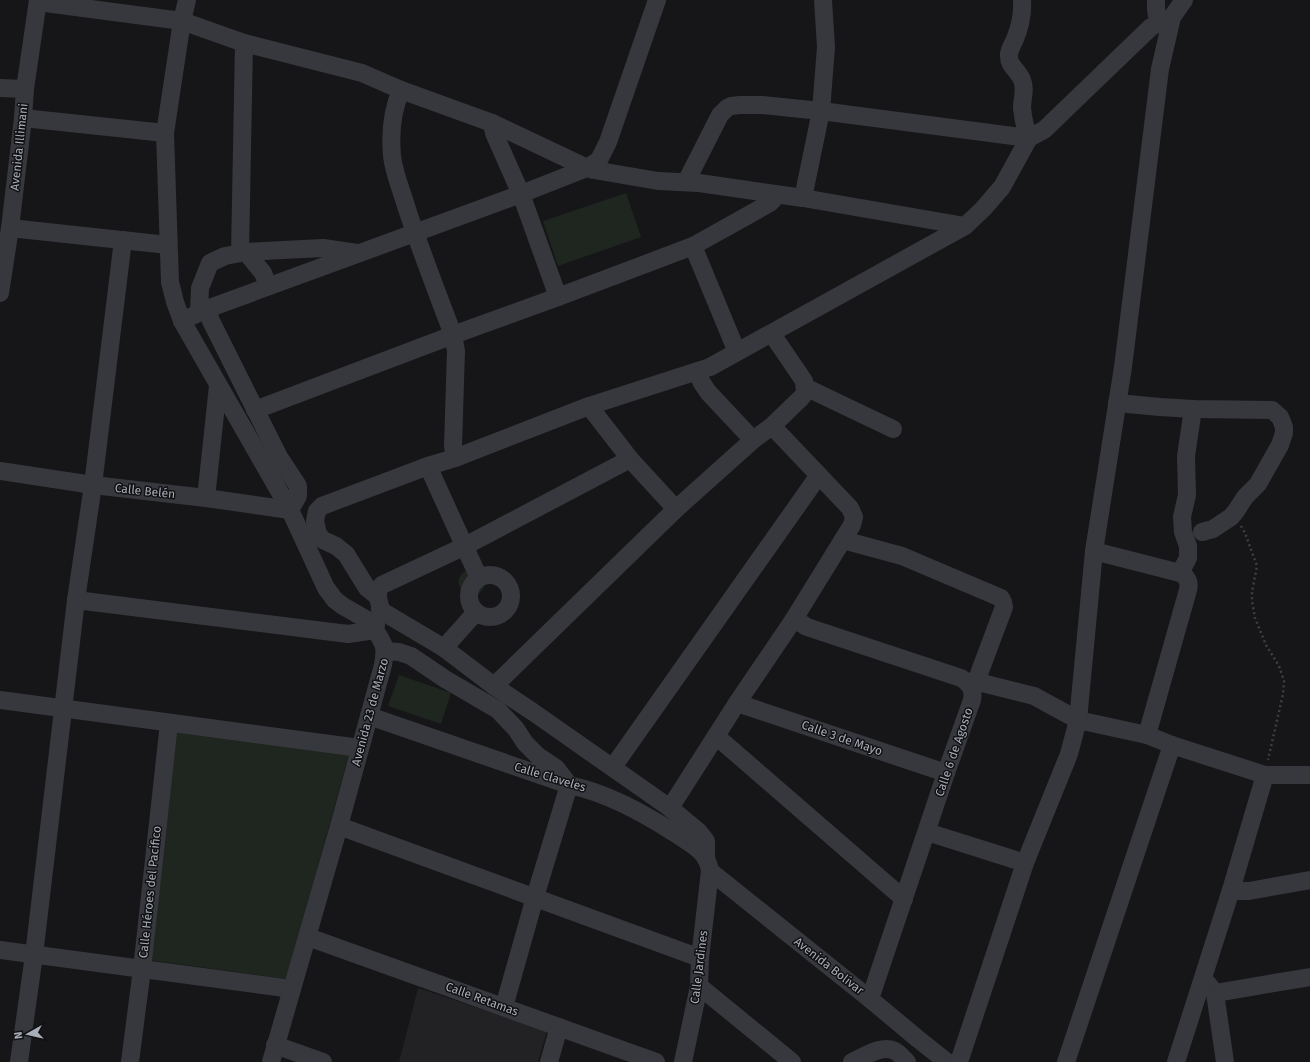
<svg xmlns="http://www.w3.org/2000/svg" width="1310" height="1062" font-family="'Fira Sans',sans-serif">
<rect width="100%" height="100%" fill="#161618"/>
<path fill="#222225" d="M418,988l129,43 -9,31h-139z"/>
<g fill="#1e261f">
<path d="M626,193l15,44 -83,29 -15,-45z"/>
<path d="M467,570l18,13c-6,28 -43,1 -18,-13z"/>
<path d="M399,675l52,18 -10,31 -53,-18z"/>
<path d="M176,729l173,25 -62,225 -138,-19z"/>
</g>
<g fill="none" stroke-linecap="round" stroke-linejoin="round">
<path stroke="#3d3f44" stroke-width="2.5" stroke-dasharray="2 3" stroke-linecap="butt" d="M1241,526l4,7 12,33 -5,26v9l3,17 11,27 13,21 5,15 -1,13 -15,66"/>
<g stroke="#37383d" stroke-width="18">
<path d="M187,0l-5,21 -17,112 5,149 5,20 7,19 108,189 36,78 9,12 8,6 33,19"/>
<path d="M1156,0c0,8 -1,16 5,22l10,-4"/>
<path d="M38,2l144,19 62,22 118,30 39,17 91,33 95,45 12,-8 9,-18 49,-142"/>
<path d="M0,88l25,1"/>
<path d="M401,90c-9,21 -11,43 -9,66 2,17 9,33 14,50 14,43 31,86 47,129l3,16 -3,95 2,12"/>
<path d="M23,118l142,15"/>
<path d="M492,123l2,10 27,61 37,103"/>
<path d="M686,182l34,-67 7,-7 4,-2 9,-1h22l59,6 208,27c-4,-10 -6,-20 -7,-30 0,-9 4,-19 0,-28 -4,-11 -14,-13 -13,-26 1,-6 4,-10 6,-15 5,-12 8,-25 7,-39"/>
<path d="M803,198l18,-87 5,-64 -3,-47"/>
<path d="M10,228l158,17"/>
<path d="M693,246l44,106"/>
<path d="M246,252l17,21 5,13"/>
<path d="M240,253l4,-210"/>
<path d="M0,293l10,-65 13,-110 2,-29 13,-89"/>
<path d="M199,313l1,-25 10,-25 15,-7 21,-4 77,-4 34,5"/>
<path d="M182,321l25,-12 314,-115 66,-26 7,2 64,11 41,2 104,15 162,28 18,-17 19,-22 27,-49 15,-8 107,-103 10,-5"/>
<path d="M697,372l5,11 6,9 45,48"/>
<path d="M805,387l88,42"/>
<path d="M1117,403l43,4 33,2 79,1 8,7 4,10v6l-4,12 -22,39 -13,13 -9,14 -5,6 -18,12 -11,3"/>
<path d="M589,406l41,53 46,50"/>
<path d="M255,410l198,-75 105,-38 135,-51 77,-43 3,-3 2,-6"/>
<path d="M428,466l51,112"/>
<path d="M0,471l93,14 113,13 84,12 8,-14v-10l-19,-29 -68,-136 -4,-12"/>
<path d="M206,498l12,-112"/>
<path d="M843,540l59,16 99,42 2,4 1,5 -24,64 -2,6 1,6"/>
<path d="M1094,551l86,22c7,3 10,9 8,17l-41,145"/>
<path d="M1180,573l8,-15v-12l-5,-14 -1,-15 5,-22 -1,-39 7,-47"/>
<circle cx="490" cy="596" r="21"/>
<path d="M377,596l-10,-8 -21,-34 -10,-8 -13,-6 -5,-6 -3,-13 2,-10 5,-5 106,-40 27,-8 134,-52 121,-39 255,-141"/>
<path d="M76,600l272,34 27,-4c10,15 11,17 8,35l-44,161 -68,236"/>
<path d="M380,606c-2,-8 -4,-14 2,-21l83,-39 165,-87"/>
<path d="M380,610l64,38 50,38 39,26 137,96 29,24 7,9v18"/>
<path d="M794,619l13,8 154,51c9,5 13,12 11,22l-26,73 -76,226"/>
<path d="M444,648l32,-36"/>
<path d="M385,651l14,1 12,4 34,23 53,31 18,19 9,14 13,13 18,12 13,17 -34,112 -31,110"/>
<path d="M494,686l182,-177 77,-69 19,-14 29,-28 4,-5 -1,-12 -32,-47"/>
<path d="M971,687l8,-4h3l52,13 44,24 69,15 25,10 93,30h45"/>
<path d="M0,700l360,48"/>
<path d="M737,703l209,70"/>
<path d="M369,716l200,69c38,8 72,27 104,47 10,7 22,13 30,22 4,5 6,11 7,17l-10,87 -1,28 -16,76"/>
<path d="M716,736l188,163"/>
<path d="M613,767l206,-292"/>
<path d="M670,808l67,-105 57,-84 58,-94 2,-8 -4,-9 -78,-82"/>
<path d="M339,826l361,132"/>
<path d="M927,832l98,31"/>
<path d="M710,871l160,128 48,40 29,23"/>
<path d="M1231,890l8,1h10l61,-11"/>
<path d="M308,937l348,125"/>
<path d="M0,950l292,39"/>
<path d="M1208,984l7,9 10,69"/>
<path d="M699,986l93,76"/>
<path d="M1215,993l95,-16"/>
<path d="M275,1045l48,17"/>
<path d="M19,1062l15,-107 42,-355 17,-115 30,-245"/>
<path d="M130,1062l12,-93 27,-246"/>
<path d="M549,1062l10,-35"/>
<path d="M852,1062c12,-5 30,-18 43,-11 4,2 8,7 12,11"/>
<path d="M959,1062l66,-199 44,-109 9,-34 16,-169 29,-184 37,-298 12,-52 12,-17"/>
<path d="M1066,1062l106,-317"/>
<path d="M1176,1062l55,-172 34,-115"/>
</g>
</g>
<g text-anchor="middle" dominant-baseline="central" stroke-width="3" stroke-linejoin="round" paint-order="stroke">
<g font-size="12" fill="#a8adb8" stroke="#111113">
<text transform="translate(19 147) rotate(-84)">Avenida Illimani</text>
<text transform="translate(145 491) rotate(6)">Calle Belén</text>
<text transform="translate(370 712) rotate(-75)">Avenida 23 de Marzo</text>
<text transform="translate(842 738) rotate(19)">Calle 3 de Mayo</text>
<text transform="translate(954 752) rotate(-71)">Calle 6 de Agosto</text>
<text transform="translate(550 777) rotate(17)">Calle Claveles</text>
<text transform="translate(150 892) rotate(-84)">Calle Héroes del Pacifico</text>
<text transform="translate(829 966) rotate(38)">Avenida Bolívar</text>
<text transform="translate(699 967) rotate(-83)">Calle Jardines</text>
<text transform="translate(482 999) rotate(20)">Calle Retamas</text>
</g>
</g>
<g transform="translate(28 1034) rotate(262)" stroke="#111113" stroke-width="3" paint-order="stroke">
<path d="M0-3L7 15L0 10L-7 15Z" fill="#a8adb8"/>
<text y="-6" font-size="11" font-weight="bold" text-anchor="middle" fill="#a8adb8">N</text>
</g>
</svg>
